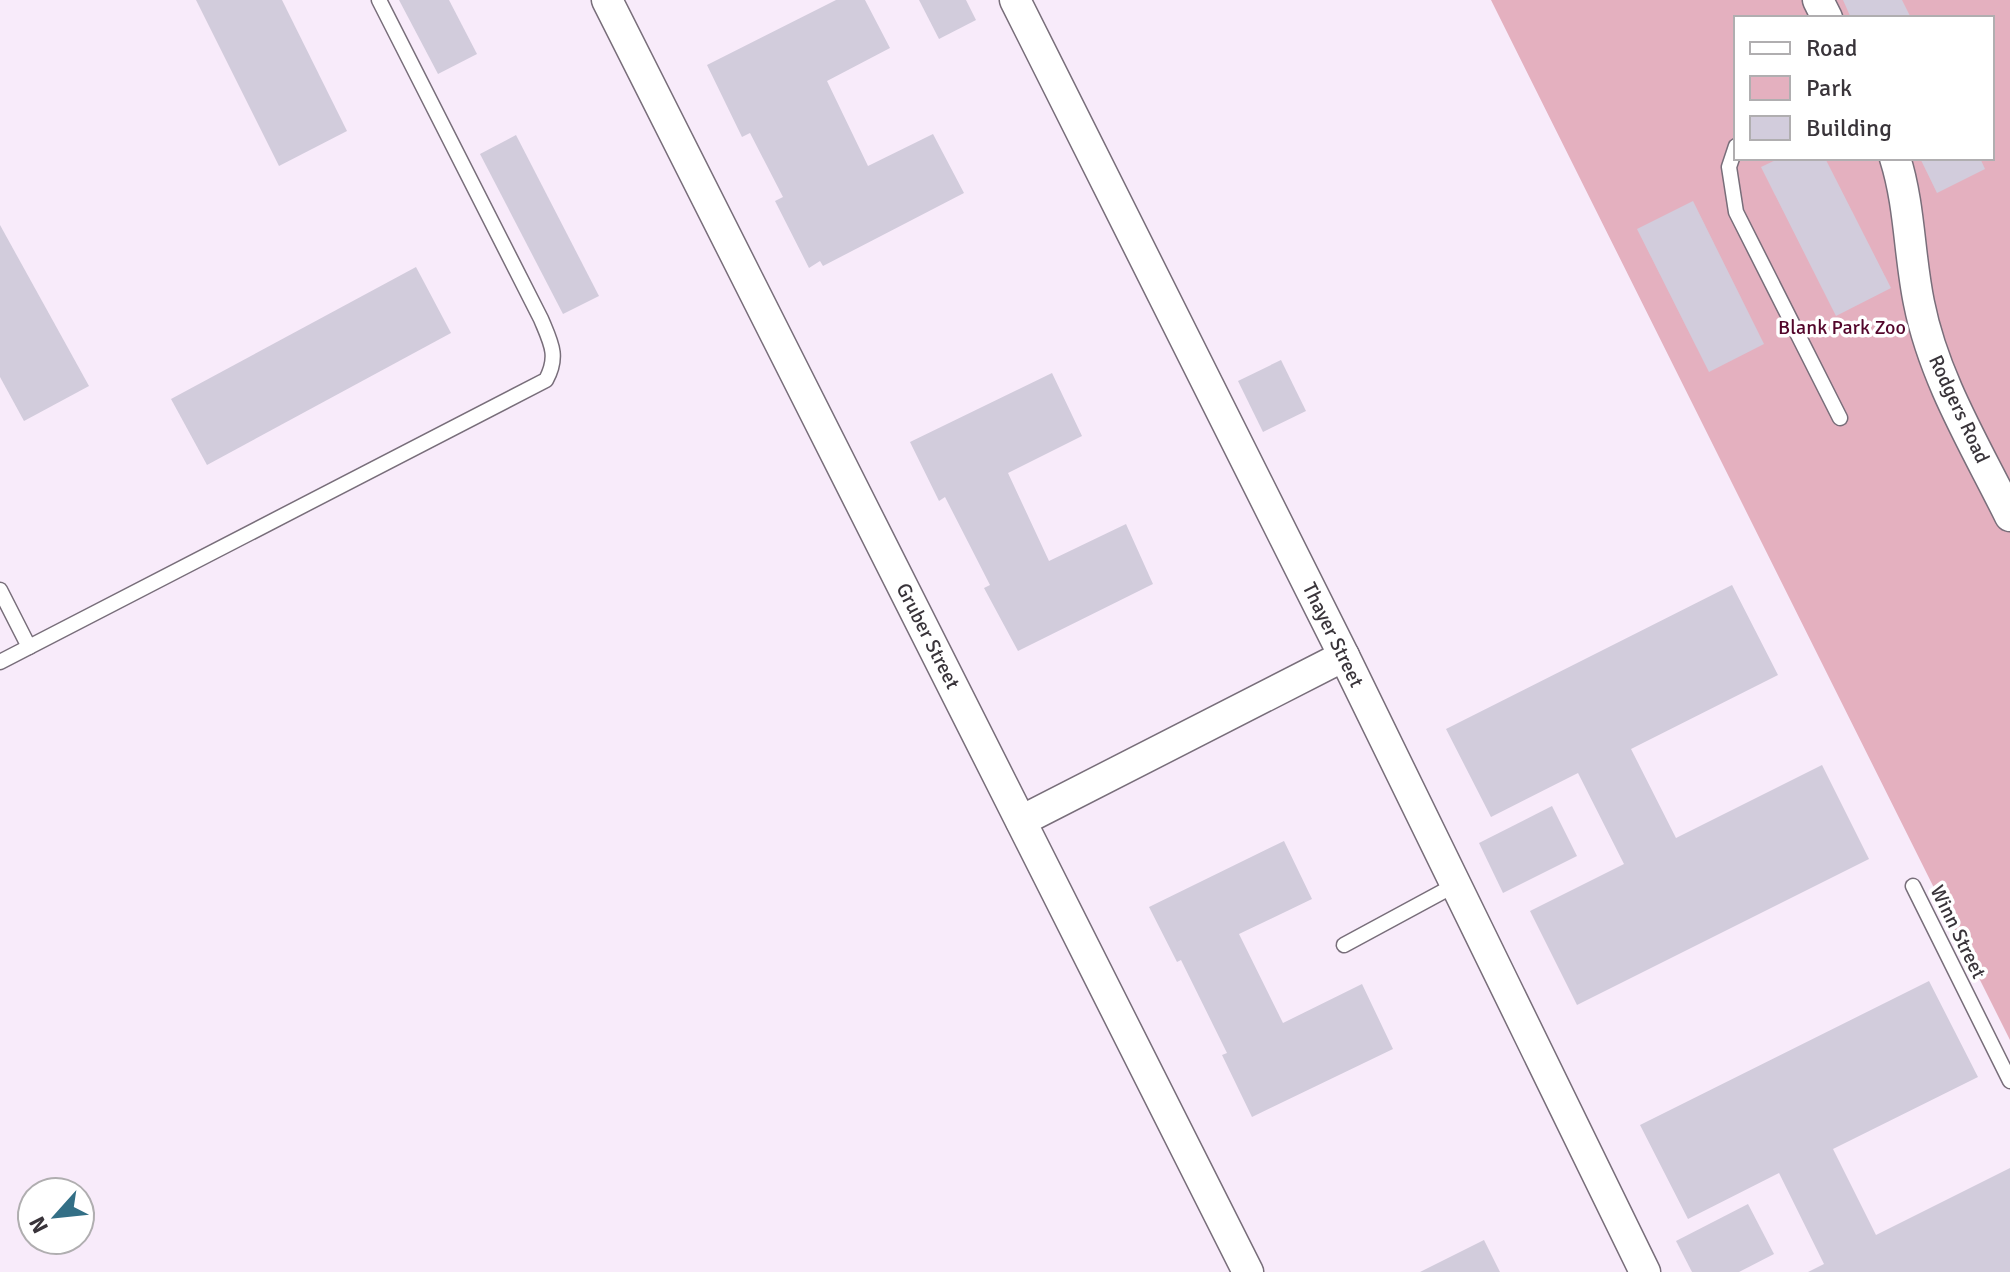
<svg xmlns="http://www.w3.org/2000/svg" width="2010" height="1272" font-family="Signika,sans-serif">
<rect width="100%" height="100%" fill="#f8ebfa"/>
<path fill="#e4b0bf" fill-rule="evenodd" d="M1491,0h519v1040l-39,-78zM1736,18h256v140h-256z"/>
<g fill="#d2ccdc">
<path d="M196,0h86l65,131 -68,35z"/>
<path d="M399,0h50l28,54 -39,20z"/>
<path d="M836,0h29l25,48 -63,33 41,85 65,-32 31,59 -141,73 -3,-5 -11,7 -34,-67 8,-4 -33,-64 -8,4 -35,-72z"/>
<path d="M919,0h47l10,20 -37,19z"/>
<path d="M1843,0h59l9,18h-60z"/>
<path d="M516,135l83,161 -36,18 -83,-160z"/>
<path d="M1780,158h45l66,130 -55,28 -75,-149z"/>
<path d="M1920,158h60l5,11 -48,24z"/>
<path d="M1693,201l71,143 -55,28 -72,-143z"/>
<path d="M0,225l89,161 -65,35 -24,-44z"/>
<path d="M416,267l35,66 -244,132 -36,-66z"/>
<path d="M1281,360l25,51 -43,21 -25,-51z"/>
<path d="M1052,373l30,63 -74,37 41,88 77,-37 27,60 -135,67 -34,-63 6,-3 -45,-88 -6,4 -29,-59z"/>
<path d="M1732,585l46,90 -147,74 45,89 146,-73 47,94 -292,146 -47,-94 94,-47 -46,-91 -87,44 -45,-88z"/>
<path d="M1552,806l25,50 -74,37 -24,-50z"/>
<path d="M1284,841l28,58 -73,35 44,89 79,-39 31,65 -141,68 -30,-62 5,-2 -46,-93 -4,2 -28,-55z"/>
<path d="M1929,981l49,96 -145,72 43,86 134,-67v104h-202l16,-8 -45,-91 -91,46 -48,-94z"/>
<path d="M1748,1204l26,50 -35,18h-47l-16,-31z"/>
<path d="M1484,1240l16,32h-80z"/>
</g>
<g fill="none" stroke-linecap="round" stroke-linejoin="round">
<g stroke="#786e7a" stroke-width="17">
<g id="service">
<path d="M1736,146l-7,21 7,45 104,206"/>
<path d="M0,590l29,57"/>
<path d="M0,662l546,-282c13,-24 5,-37 -5,-61l-162,-319"/>
<path d="M1913,886l97,195"/>
<path d="M1344,945l111,-60"/>
</g>
</g>
<g stroke="#786e7a" stroke-width="33">
<g id="minor">
<path d="M607,0l641,1272"/>
<path d="M1015,0l329,656 301,616"/>
<path d="M1818,0l9,18"/>
<path d="M1895,158c15,47 14,97 24,145 15,76 57,144 91,213"/>
<path d="M1021,821l323,-165"/>
</g>
</g>
<use href="#service" stroke="#fff" stroke-width="14"/>
<use href="#minor" stroke="#fff" stroke-width="30"/>
</g>
<g text-anchor="middle" dominant-baseline="central" stroke-width="7" stroke-linejoin="round" paint-order="stroke">
<g font-size="20" fill="#53062b" stroke="#fff">
<text x="1842" y="327">Blank Park Zoo</text>
</g>
<g font-size="20" fill="#39343a" stroke="#fff">
<text transform="translate(1959 409) rotate(65)">Rodgers Road</text>
<text transform="translate(1333 635) rotate(64)">Thayer Street</text>
<text transform="translate(928 636) rotate(63)">Gruber Street</text>
<text transform="translate(1958 932) rotate(64)">Winn Street</text>
</g>
</g>
<rect x="1734" y="16" width="260" height="144" fill="#ffffff" stroke="#b0aeb0" stroke-width="2"/>
<rect x="1750" y="42" width="40" height="12" fill="#ffffff" stroke="#b0aeb0" stroke-width="2"/>
<text x="1806" y="56" font-size="24" fill="#39343a">Road</text>
<rect x="1750" y="76" width="40" height="24" fill="#e4b0bf" stroke="#b0aeb0" stroke-width="2"/>
<text x="1806" y="96" font-size="24" fill="#39343a">Park</text>
<rect x="1750" y="116" width="40" height="24" fill="#d2ccdc" stroke="#b0aeb0" stroke-width="2"/>
<text x="1806" y="136" font-size="24" fill="#39343a">Building</text>
<g transform="translate(56 1216) rotate(243)"><circle r="38" fill="#ffffff" stroke="#b0aeb0" stroke-width="2"/>
<path d="M0-6L14 30L0 20L-14 30Z" fill="#336f86"/>
<text y="-12" font-size="22" font-weight="bold" text-anchor="middle" fill="#39343a">N</text>
</g>
</svg>
